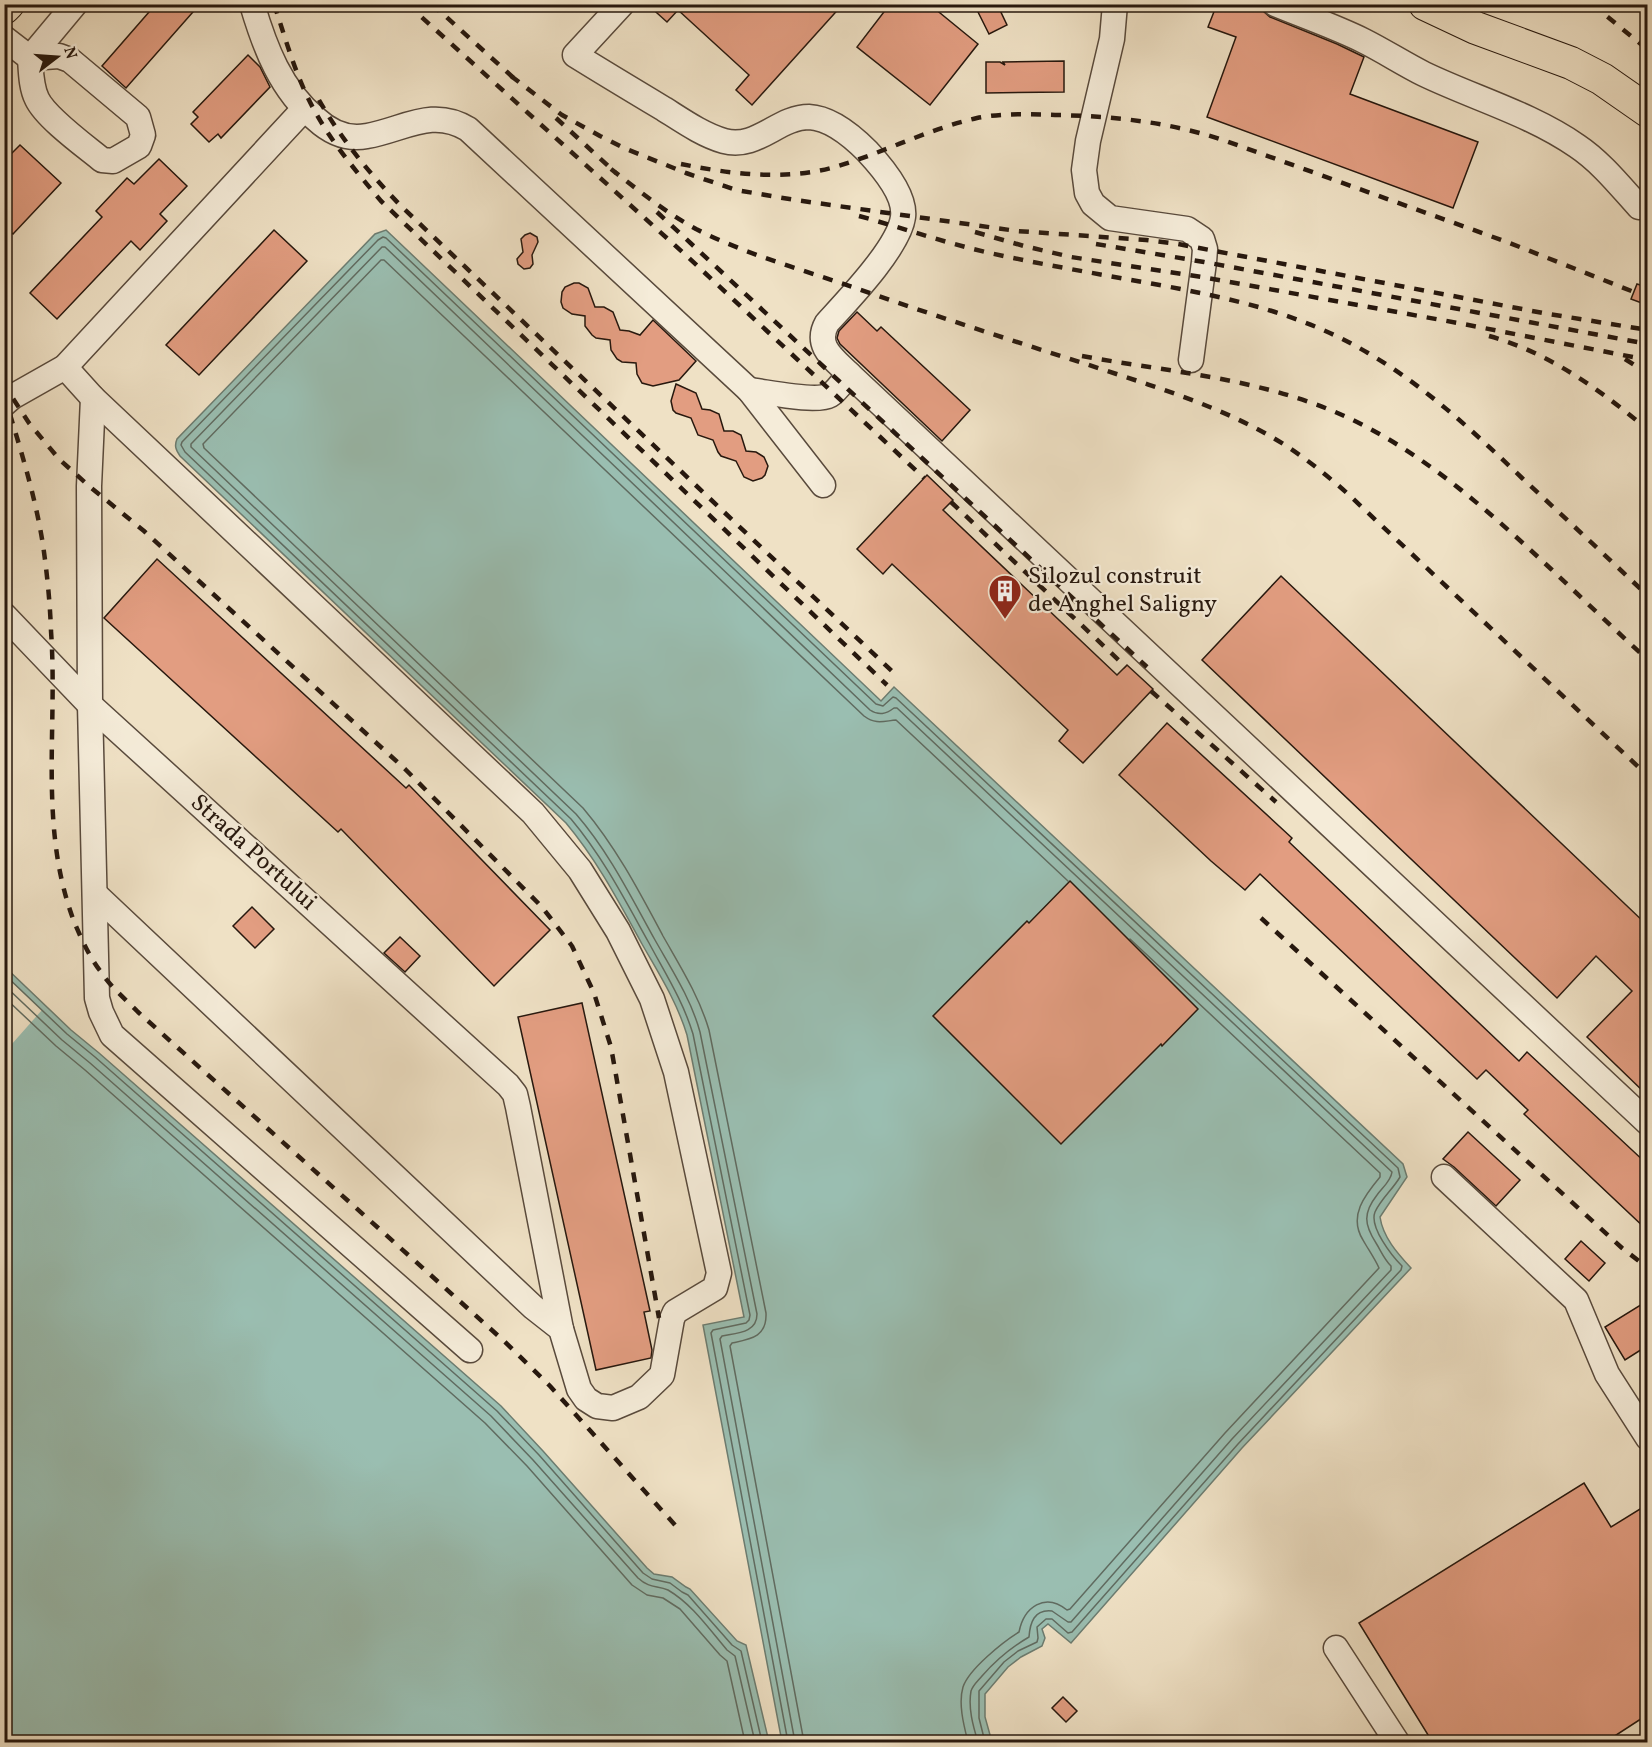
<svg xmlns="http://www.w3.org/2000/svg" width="1652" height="1747" font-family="Vollkorn,serif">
<rect width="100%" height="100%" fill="#efe1c5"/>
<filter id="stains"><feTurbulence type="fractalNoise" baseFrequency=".00333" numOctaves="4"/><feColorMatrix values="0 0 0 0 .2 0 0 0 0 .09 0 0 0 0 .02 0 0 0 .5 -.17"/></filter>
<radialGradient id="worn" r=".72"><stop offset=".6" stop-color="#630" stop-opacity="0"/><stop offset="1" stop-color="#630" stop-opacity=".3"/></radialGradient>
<g fill="#9abeb1" stroke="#6c7c70" stroke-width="1.5">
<path d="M386,230l495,471 13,-14 509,477 4,13 -27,40c3,20 17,36 31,51l-169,180 -171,195 -23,-19 -6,5 3,9 -3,8 -21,11 -13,10 -23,27v23l7,25h-210l-79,-417 41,-8 -57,-282c-10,-33 -28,-61 -45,-91 -23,-42 -45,-84 -76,-121l-386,-367c-4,-6 -6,-10 -3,-17l198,-205z"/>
<path d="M4,966l67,64 28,23 402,353 42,45 104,117 7,6 18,3 14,10 4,2 47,52 9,4 23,97h-764z"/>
</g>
<path fill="#efe1c5" d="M5,976l37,34 -31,35 -6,-5z"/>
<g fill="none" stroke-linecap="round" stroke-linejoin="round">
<g stroke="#606b60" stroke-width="1.5">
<path d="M4,974l63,60 28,23 402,354 42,44 104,118 9,6 18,4 12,9 6,3 44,50 9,6 21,91"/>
<path d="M4,985l58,55 28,23 401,353 42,44 105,118c12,11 19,7 30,12 24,14 41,39 59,60l8,6 20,86"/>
<path d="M4,997l52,49 29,24 400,353 42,43 105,119 15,10 16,3 17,11 40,46 7,6 18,81"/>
<path d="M788,1742l-77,-409 2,-3 33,-7 3,-3 1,-5 -57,-281c-10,-33 -28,-61 -44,-91 -24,-43 -46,-86 -78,-124l-386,-367 -4,-7 1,-3 196,-202 5,-3 3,1 490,466 7,2 10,-9 3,1 502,470 2,9c-7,12 -19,22 -25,35 -6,15 17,44 27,54l-1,4 -163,174 -166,188 -4,1 -16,-14h-6l-9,8 1,11 -1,4 -19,9 -14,11 -25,29v27l6,24"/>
<path d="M795,1742l-75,-403 2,-3c15,-3 35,-3 35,-22l-57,-282c-9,-33 -28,-62 -45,-92 -24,-43 -46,-88 -79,-126l-385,-367v-3l191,-197h3l485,463c9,6 16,4 24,-2h3l495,464c-1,9 -10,16 -15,23 -14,18 -13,29 -1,48 5,8 8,16 15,23v4l-159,169 -161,183h-3l-16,-11c-18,-2 -22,12 -23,26 -19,11 -33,23 -47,39 -4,5 -9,9 -11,15 -3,17 2,35 7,51"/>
<path d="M804,1742l-74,-396 2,-3c19,-4 35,-6 34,-30l-57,-283c-10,-34 -29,-64 -46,-94 -24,-45 -47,-89 -80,-128l-379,-360 -1,-4 178,-184h3l480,456c12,9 20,5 32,4l172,161"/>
<path d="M968,1742c-4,-16 -10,-38 -5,-55 6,-18 40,-45 56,-55 5,-25 26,-40 48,-22l3,-1 155,-176 154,-165c-4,-9 -11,-19 -16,-28 -15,-24 2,-45 17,-63v-4l-250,-234"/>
</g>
</g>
<g fill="#e29d81" stroke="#27180e" stroke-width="1.5">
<path d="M156,4h44l-74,84 -24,-22z"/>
<path d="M647,4h196l-91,101 -16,-15 13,-15 -71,-65 -11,12z"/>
<path d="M890,4h39l49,40 -48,61 -73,-58z"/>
<path d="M974,4h23l10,21 -18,9z"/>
<path d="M1217,4h27l19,7 7,6 67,27 27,13 -14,37 128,48 -25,66 -246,-91 29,-80 -28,-10z"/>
<path d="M248,55l12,12 10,20 -49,51 -3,-4 -9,8 -18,-18 7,-7 -5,-5z"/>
<path d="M1064,61v31l-78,1v-31h14l5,3 -2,-3z"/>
<path d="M20,145l41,38 -48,51 -9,-7v-66z"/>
<path d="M159,159l28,27 -27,28 7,7 -27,29 -9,-9 -74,78 -27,-26 72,-76 -6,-6 31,-33 7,6z"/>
<path d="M274,230l33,31 -108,114 -33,-30z"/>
<path d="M530,233l7,4 1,5 -6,13 1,9 -3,4 -6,1 -6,-5 -1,-5 6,-7 -2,-13 4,-4z"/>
<path d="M574,283h5l9,5 7,19h9l9,5 7,18 9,1 11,4 13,-15 43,41 -17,19 -26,6 -11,-3 -5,-9 -1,-11 -14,-1 -5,-3 -6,-9 -1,-10 -14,-2 -4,-3 -7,-9v-10l-13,-2 -9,-6 -2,-6 1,-10 3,-5z"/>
<path d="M1637,284l10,3v18l-16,-6z"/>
<path d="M857,312l20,19 4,-4 89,83 -28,31 -102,-97 -3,-6 2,-7z"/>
<path d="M676,384l20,9 6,16 8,1 9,4 5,17h9l8,4 5,16 10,1 8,5 4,9 -3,9 -3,3 -9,3 -9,-4 -8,-16 -15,-5 -3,-4 -5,-12 -15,-5 -7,-17 -15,-5 -3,-3 -2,-9z"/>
<path d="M927,475l26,25 -10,10 174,165 10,-10 26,24 -70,74 -24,-22 9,-11 -176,-166 -9,10 -26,-25z"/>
<path d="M157,559l249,229 3,-3 141,145 -56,56 -153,-157 -3,3 -234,-214z"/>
<path d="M1281,576l366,349v170l-60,-58 45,-46 -36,-35 -39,42 -355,-338z"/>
<path d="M1167,723l125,115 -3,4 230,219 8,-9 120,112v66l-123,-116 4,-4 -42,-40 -9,9 -217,-205 -15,16 -34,-29 -92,-86z"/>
<path d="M1070,881l128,128 -36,37 -1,-2 -100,100 -128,-128 94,-95 2,2z"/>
<path d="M252,907l22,22 -19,19 -22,-22z"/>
<path d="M400,937l20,19 -15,16 -21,-19z"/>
<path d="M582,1003l68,308 -6,1 8,38 -1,8 -55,12 -78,-353z"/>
<path d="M1468,1132l52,48 -24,26 -42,-39 -11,-8z"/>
<path d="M1581,1241l24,22 -16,18 -24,-22z"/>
<path d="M1647,1301v45l-22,14 -20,-33z"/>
<path d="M1584,1483l27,44 29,-18 7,12v194l-43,28h-171l-74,-120z"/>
<path d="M1063,1697l14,14 -11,11 -14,-14z"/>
</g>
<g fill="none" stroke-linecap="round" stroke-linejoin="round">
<g stroke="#594a3c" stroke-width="27">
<g id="minor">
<path d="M252,4c13,44 29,86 64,115 14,13 31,21 51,17 36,-6 65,-29 101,-7l281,261 74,95"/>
<path d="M622,4l-47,51c29,18 59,36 89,54 19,12 39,26 60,32 33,9 54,-24 85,-24 22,1 43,19 58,34 14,15 39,44 36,66 -4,30 -55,83 -76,106 -13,23 7,36 22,51 -6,7 -12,17 -19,21 -14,8 -63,-3 -81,-5"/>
<path d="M1115,4l-3,35 -24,102 -4,29 3,23 6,11 17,14 77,11 15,10 3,10 -1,13 -13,98"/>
<path d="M1275,4c29,12 61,23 89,37 20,10 40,23 60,33 50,24 107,40 153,72 24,16 43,40 62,61"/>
<path d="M4,38l26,20 45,-54"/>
<path d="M59,56l11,4 68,57 5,18 -4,11 -26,15 -11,-1c-17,-14 -56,-42 -65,-61 -6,-12 -6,-27 -7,-41z"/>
<path d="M65,367l28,31 440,415 47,57 38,61 34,68 24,73 43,201 -4,15 -40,24 -3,7 -10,56 -23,22 -26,11 -16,-2 -11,-7 -7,-10 -18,-60 -28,-22 -438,-413"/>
<path d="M849,374l799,749"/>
<path d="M93,398l-4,88 1,219 7,293 4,14 11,23 358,315"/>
<path d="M4,404l8,-7 53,-30 239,-258"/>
<path d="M4,615l86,90 418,380 7,9 3,13 43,222"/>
<path d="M1444,1177l132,123 31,74 41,64"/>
<path d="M1336,1648l61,94"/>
</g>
</g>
<g stroke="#27180e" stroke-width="34">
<g id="major">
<path d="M1425,4l51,24 95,35 31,16 46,32"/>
<path d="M4,8l4,-4"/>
</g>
</g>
<use href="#minor" stroke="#f5ecd9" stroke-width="24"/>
<use href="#major" stroke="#efe1c5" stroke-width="32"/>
<g stroke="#27180e" stroke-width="4.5" stroke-dasharray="10 10" stroke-linecap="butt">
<path d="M274,4c11,33 20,66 35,96 18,37 46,70 72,101l506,484"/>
<path d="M407,4l282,254 235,220"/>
<path d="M432,4l85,77"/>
<path d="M1592,4l56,46"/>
<path d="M511,76l51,39 38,21 24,12 62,25 50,17 59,10 222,31 129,9 32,4 365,69 105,17"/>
<path d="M319,100c22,39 51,74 82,106l495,469"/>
<path d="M556,118l60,55"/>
<path d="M681,164c49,10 104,17 154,3 48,-14 93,-38 142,-49 26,-5 52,-4 78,-3 58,1 115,7 171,26l281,101 127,50"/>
<path d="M611,169c27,21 54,43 85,60 51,26 108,41 162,60 75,26 152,51 228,75 69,23 140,43 202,83 21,14 41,30 60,47l300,282"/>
<path d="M657,212l490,455"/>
<path d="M859,216c44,12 86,27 131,37 54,12 109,21 164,31 76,14 147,29 214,69 58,34 106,79 154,125 42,39 84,78 126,118"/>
<path d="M975,232l49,14 47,11 131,20 256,46 190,37"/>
<path d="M1096,244l108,18 444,82"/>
<path d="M1489,336c59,16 113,55 159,94"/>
<path d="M1082,356c76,14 153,20 227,46 94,32 171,101 242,167 32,30 64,61 97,91"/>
<path d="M1625,359l23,15"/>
<path d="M4,381l8,16 17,26 30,36 30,27 55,45 261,238 137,138 30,39 22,47 17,54 48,271"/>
<path d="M4,395c15,49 31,99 39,150 4,28 7,57 8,86 7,99 -13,198 24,293 7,16 15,34 26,48 10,15 24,27 37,40l366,329 46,45 125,139"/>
<path d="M951,502l175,165"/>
<path d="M1151,691l125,111"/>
<path d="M1261,918l361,330 26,20"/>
</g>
</g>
<defs>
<g id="building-pin" transform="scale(1.725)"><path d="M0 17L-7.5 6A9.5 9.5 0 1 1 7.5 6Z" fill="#8f2418" stroke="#f5ecd9"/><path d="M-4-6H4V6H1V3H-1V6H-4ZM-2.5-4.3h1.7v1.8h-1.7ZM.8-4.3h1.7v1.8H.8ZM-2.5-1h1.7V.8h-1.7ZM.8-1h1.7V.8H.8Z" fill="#fff"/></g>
</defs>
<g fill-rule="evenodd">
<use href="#building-pin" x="1005" y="591"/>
</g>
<g text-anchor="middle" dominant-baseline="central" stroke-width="4.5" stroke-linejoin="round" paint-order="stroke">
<g font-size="24" fill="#27180e" stroke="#f5ecd9" text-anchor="start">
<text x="1028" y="577">Silozul construit<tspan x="1028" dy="28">de Anghel Saligny</tspan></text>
</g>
<g font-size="24" fill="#27180e" stroke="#f5ecd9">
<text transform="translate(253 853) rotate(42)">Strada Portului</text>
</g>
</g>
<rect width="1652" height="1747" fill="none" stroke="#efe1c5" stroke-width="24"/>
<rect x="6" y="6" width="1640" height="1735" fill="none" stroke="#27180e" stroke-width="3"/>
<rect x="12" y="12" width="1628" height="1723" fill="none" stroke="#27180e" stroke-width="1.5"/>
<g transform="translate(57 57) rotate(73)" stroke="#f5ecd9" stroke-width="4.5" paint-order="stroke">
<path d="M0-4.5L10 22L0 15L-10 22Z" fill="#27180e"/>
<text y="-9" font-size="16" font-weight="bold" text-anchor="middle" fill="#27180e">N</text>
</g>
<rect width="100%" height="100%" filter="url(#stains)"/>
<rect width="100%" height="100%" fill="url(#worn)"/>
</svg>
